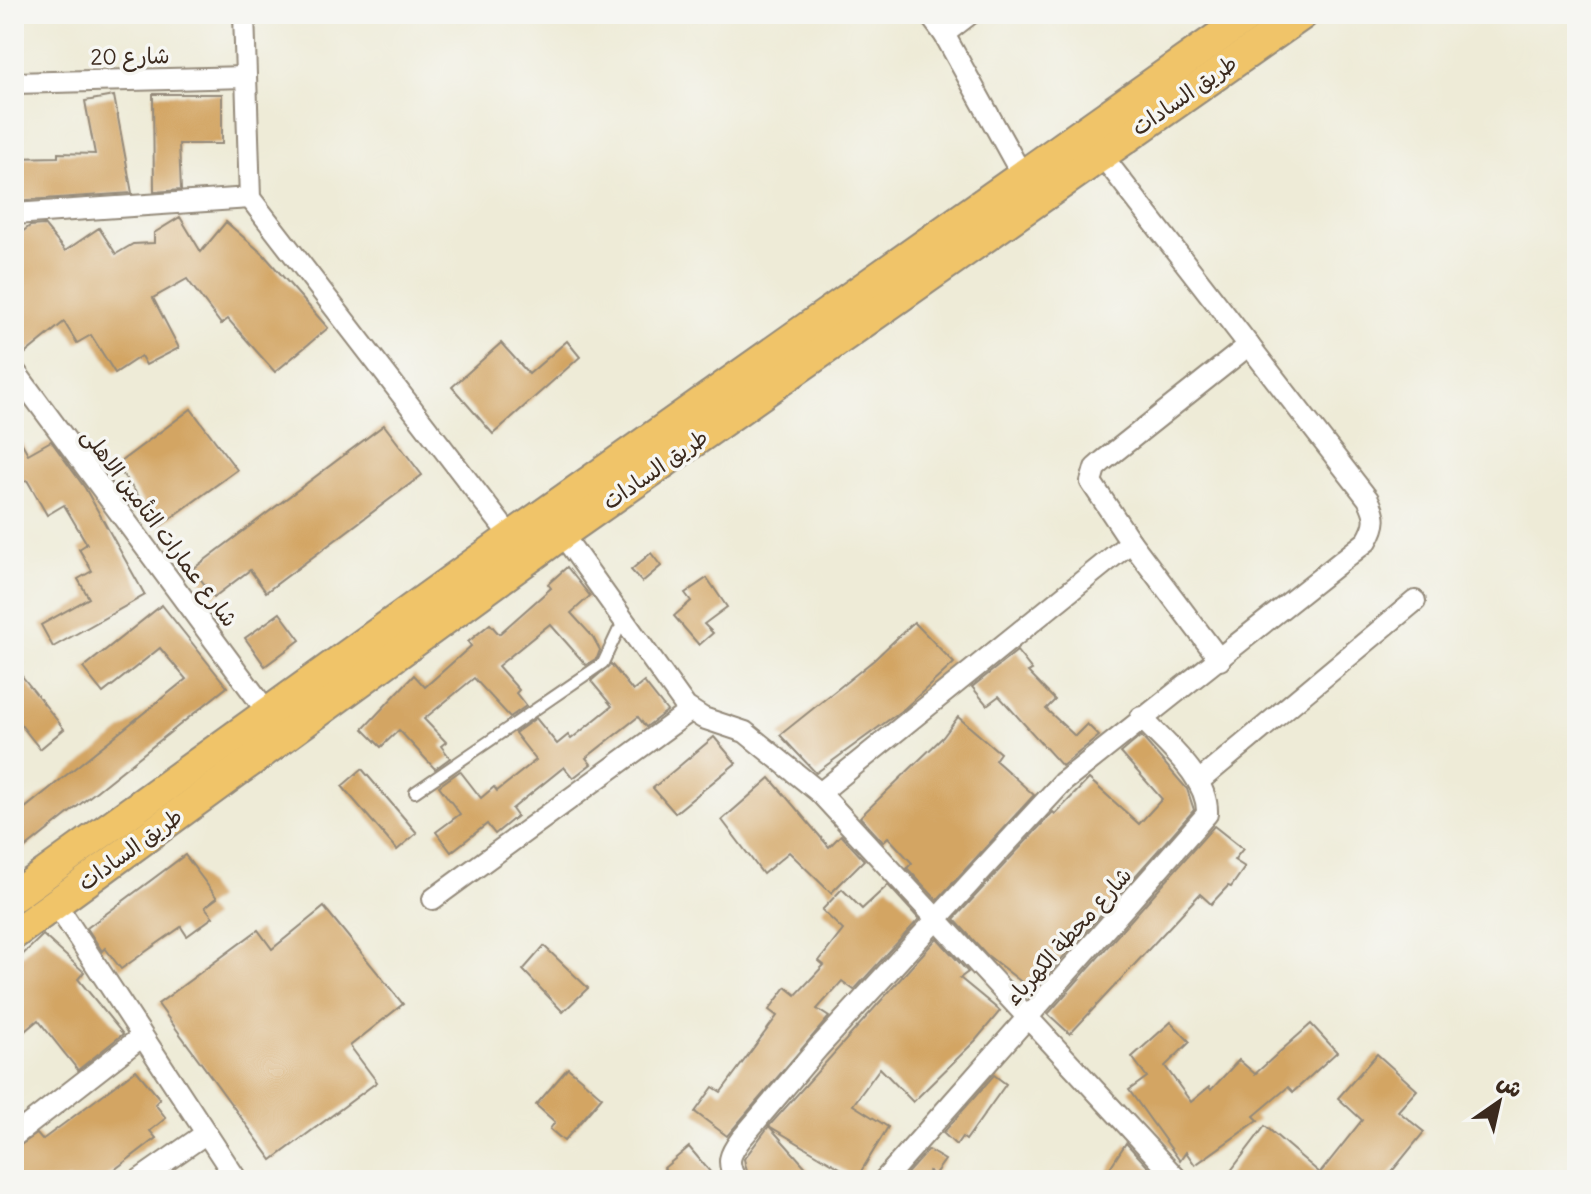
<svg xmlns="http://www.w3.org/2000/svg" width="1591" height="1194" font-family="Delius,'Playpen Sans Arabic',sans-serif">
<rect width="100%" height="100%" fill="#f6f6f2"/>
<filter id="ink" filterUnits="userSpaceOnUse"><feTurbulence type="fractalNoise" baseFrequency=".0125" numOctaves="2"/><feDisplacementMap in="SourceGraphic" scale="16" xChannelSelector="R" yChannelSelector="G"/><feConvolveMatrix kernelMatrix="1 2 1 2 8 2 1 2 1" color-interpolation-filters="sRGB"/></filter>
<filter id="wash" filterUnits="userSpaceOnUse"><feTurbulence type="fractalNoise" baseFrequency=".006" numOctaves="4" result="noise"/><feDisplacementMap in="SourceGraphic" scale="32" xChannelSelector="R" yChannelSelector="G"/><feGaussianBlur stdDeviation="1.8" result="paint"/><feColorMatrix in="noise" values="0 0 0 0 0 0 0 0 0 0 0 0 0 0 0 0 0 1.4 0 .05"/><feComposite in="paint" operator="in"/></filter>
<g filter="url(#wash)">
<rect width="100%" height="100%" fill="#eeebd7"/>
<g id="blocks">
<g fill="#d3a564">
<path d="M153,94h69v50h-43l2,46 -27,2z"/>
<path d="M114,96l18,97 -118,8v-43l44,-1v-4l37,1 -10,-53z"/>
<path d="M180,217l21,35 25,-30 38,33 64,73 -53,44 -47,-53 -7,5 -34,-45 -34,19 26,50 -33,17 -5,-9 -26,17 -24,-38 -14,8 -13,-21 -42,34 -8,-10v-108l16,-12 14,-1 21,26 34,-23 17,26 17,-10 21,-1v-10z"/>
<path d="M567,341l13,16 -87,77 -41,-47 49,-44 28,31z"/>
<path d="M191,409l46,61 -77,56 -44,-61z"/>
<path d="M384,425l38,50 -156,117 -16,-22 -36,27 -21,-28z"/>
<path d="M14,429l14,25 23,-13 34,47 60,107 -92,52 -12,-22 48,-27 -11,-19 14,-8 -13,-22 8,-5 -23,-39 -17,10 -20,-35 -13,7z"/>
<path d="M651,553l10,13 -19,16 -11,-12z"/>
<path d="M567,567l23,29 -19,17 22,24 7,13 -3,8 -11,7 -36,-41 -52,42 21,24 -3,3 10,13 -16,11 -36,-39 -50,41 22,23 -5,4 9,12 -15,11 -36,-39 -18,17 -18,-18 51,-54 11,12 46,-41 -3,-4 22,-18 9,10 52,-46 -3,-4z"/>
<path d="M707,578l20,29 -23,17 9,9 -14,12 -25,-29 17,-15 -6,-8z"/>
<path d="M162,605l65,82 -213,170v-40l172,-138 -26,-31 -57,45 -20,-25z"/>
<path d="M280,613l20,27 -35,26 -20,-28z"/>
<path d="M914,622l40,41 -49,45 -89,65 -36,-38 94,-75z"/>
<path d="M1017,651l15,19 -4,2 27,28 -9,9 29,27 12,-12 12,12 -37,30 -63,-70 -12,9 -15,-18z"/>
<path d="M611,664l22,27 11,-9 23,29 -21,16 -8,-10 -52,41 5,6 -18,14 -9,-11 -52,42 5,7 -22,18 -8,-10 -36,28 -15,-20 24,-18 -21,-28 21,-15 21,27 13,-11 3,4 39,-31 -21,-27 21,-15 21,26 11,-9 3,4 41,-33 -21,-25z"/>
<path d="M14,666l50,63 -24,20 -26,-33z"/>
<path d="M958,717l42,36 -5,7 39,35 -97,105 -30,-32 5,-5 -24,-26 -5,5 -23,-25 83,-80z"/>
<path d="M1141,736l46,53 7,21 -161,181 -46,-36 -33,-36 99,-107 2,2 34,-35 50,45 23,-25 -41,-46z"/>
<path d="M714,737l22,26 -61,50 -22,-25z"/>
<path d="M362,769l55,64 -20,17 -55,-64z"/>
<path d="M770,778l59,69 12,-12 23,25 -33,33 -42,-41 -26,22 -41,-54z"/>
<path d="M1214,826l29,23 -9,11 11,7 -14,20 -3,-1 -17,18 -11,-10 -130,140 -22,-20z"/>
<path d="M185,855l32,43 -12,9 8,10 -26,19 -6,-9 -60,42 -16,-21 -3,3 -15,-23z"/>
<path d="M888,885l31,34 -65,71 -12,-9 -25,28 12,8 -102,119 -32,-24 18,-25 8,5 56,-76 -8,-6 17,-23 10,8 28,-30 -5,-4 24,-31 -21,-20 20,-21 20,20z"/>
<path d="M324,907l79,97 -53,42 27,36 -105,78 -114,-156 100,-74 14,19z"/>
<path d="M43,935l41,37 -6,7 45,55 -45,36 -40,-50 -24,20v-77z"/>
<path d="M937,938l31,34 -8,6 40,33 -25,30 -62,61 -33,-34 -27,37 35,22 -31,51 -88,-52z"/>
<path d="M544,946l44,42 -25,24 -40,-42z"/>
<path d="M1171,1022l19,20 -25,24 26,36 18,-15 2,3 28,-30 16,14 56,-50 26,28 -44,40 -5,-5 -34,29 4,4 -63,45 -9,-13 -6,9 -51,-71 18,-13 -15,-20z"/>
<path d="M1377,1054l40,36 -19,21 26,21 -39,48h-161l41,-54 55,47 42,-53 -24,-22z"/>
<path d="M568,1068l34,29 -38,44 -14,-12 5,-7 -19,-17z"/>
<path d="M136,1070l24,29 -5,5 11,14 -16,13 6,7 -55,42h-87v-31l23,-15 5,6z"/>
<path d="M994,1075l12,9 -40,56 -4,-3 -6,8 -13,-12z"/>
<path d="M769,1126l48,54h-68l-5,-21z"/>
<path d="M1126,1143l34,37h-58z"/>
<path d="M689,1147l28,33h-43l-10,-12z"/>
<path d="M928,1150l17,10 -11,15 -5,-4 -7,9h-21z"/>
</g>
</g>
</g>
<g filter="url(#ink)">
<use href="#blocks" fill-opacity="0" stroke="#948a7a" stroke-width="2"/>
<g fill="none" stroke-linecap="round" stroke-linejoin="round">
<g stroke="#948a7a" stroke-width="14">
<path id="service" d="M415,792l188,-129 15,-32 9,-9"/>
</g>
<g stroke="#948a7a" stroke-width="24">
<g id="minor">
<path d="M244,14l6,184 261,339"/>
<path d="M929,14l15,20 78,141"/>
<path d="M944,34l26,-20"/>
<path d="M14,83l232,-6"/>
<path d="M14,214l236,-16"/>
<path d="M14,370l254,343"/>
<path d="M562,534l124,173 17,11 42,14 75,61 358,387"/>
<path d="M1220,660l-89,-118 -40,-60 4,-14 8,-7 146,-116"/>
<path d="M1198,782l217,-181"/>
<path d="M820,793l311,-251"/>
<path d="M433,899l257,-188"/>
<path d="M56,904l181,276"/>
<path d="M14,1136l127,-99"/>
<path d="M139,1180l66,-46"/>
<path d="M736,1180c-10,-18 -7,-25 5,-41l77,-91 245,-266 304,-241c10,-17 10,-25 1,-42l-268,-346"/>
<path d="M884,1180l323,-366c2,-37 -43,-71 -66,-97"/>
</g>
</g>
<g stroke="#948a7a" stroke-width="34">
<g id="primary">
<path d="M14,896l497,-359 740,-523"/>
<path d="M14,934l548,-400 741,-520"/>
</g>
</g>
<use href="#service" stroke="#fff" stroke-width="10"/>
<use href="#minor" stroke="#fff" stroke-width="20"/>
<use href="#primary" stroke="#f0c469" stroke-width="30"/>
</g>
</g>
<g text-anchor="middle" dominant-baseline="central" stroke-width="7" stroke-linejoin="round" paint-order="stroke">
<g font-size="22" fill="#3b2a1e" stroke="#f6f6f2">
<text transform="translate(130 56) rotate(-1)">شارع 20</text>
<text transform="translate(1184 95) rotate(-35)">طريق السادات</text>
<text transform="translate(655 469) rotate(-35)">طريق السادات</text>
<text transform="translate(160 527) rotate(53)">شارع عمارات التأمين الاهلى</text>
<text transform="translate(130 849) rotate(-36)">طريق السادات</text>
<text transform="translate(1068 936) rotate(-48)">شارع محطة الكهرباء</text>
</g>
</g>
<rect width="1591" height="1194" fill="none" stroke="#f6f6f2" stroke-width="48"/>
<g transform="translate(1499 1102) rotate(34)" stroke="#f6f6f2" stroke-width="6" paint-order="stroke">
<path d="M0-6L14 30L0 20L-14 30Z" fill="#3b2a1e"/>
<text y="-12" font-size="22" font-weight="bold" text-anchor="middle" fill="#3b2a1e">ش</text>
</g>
</svg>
